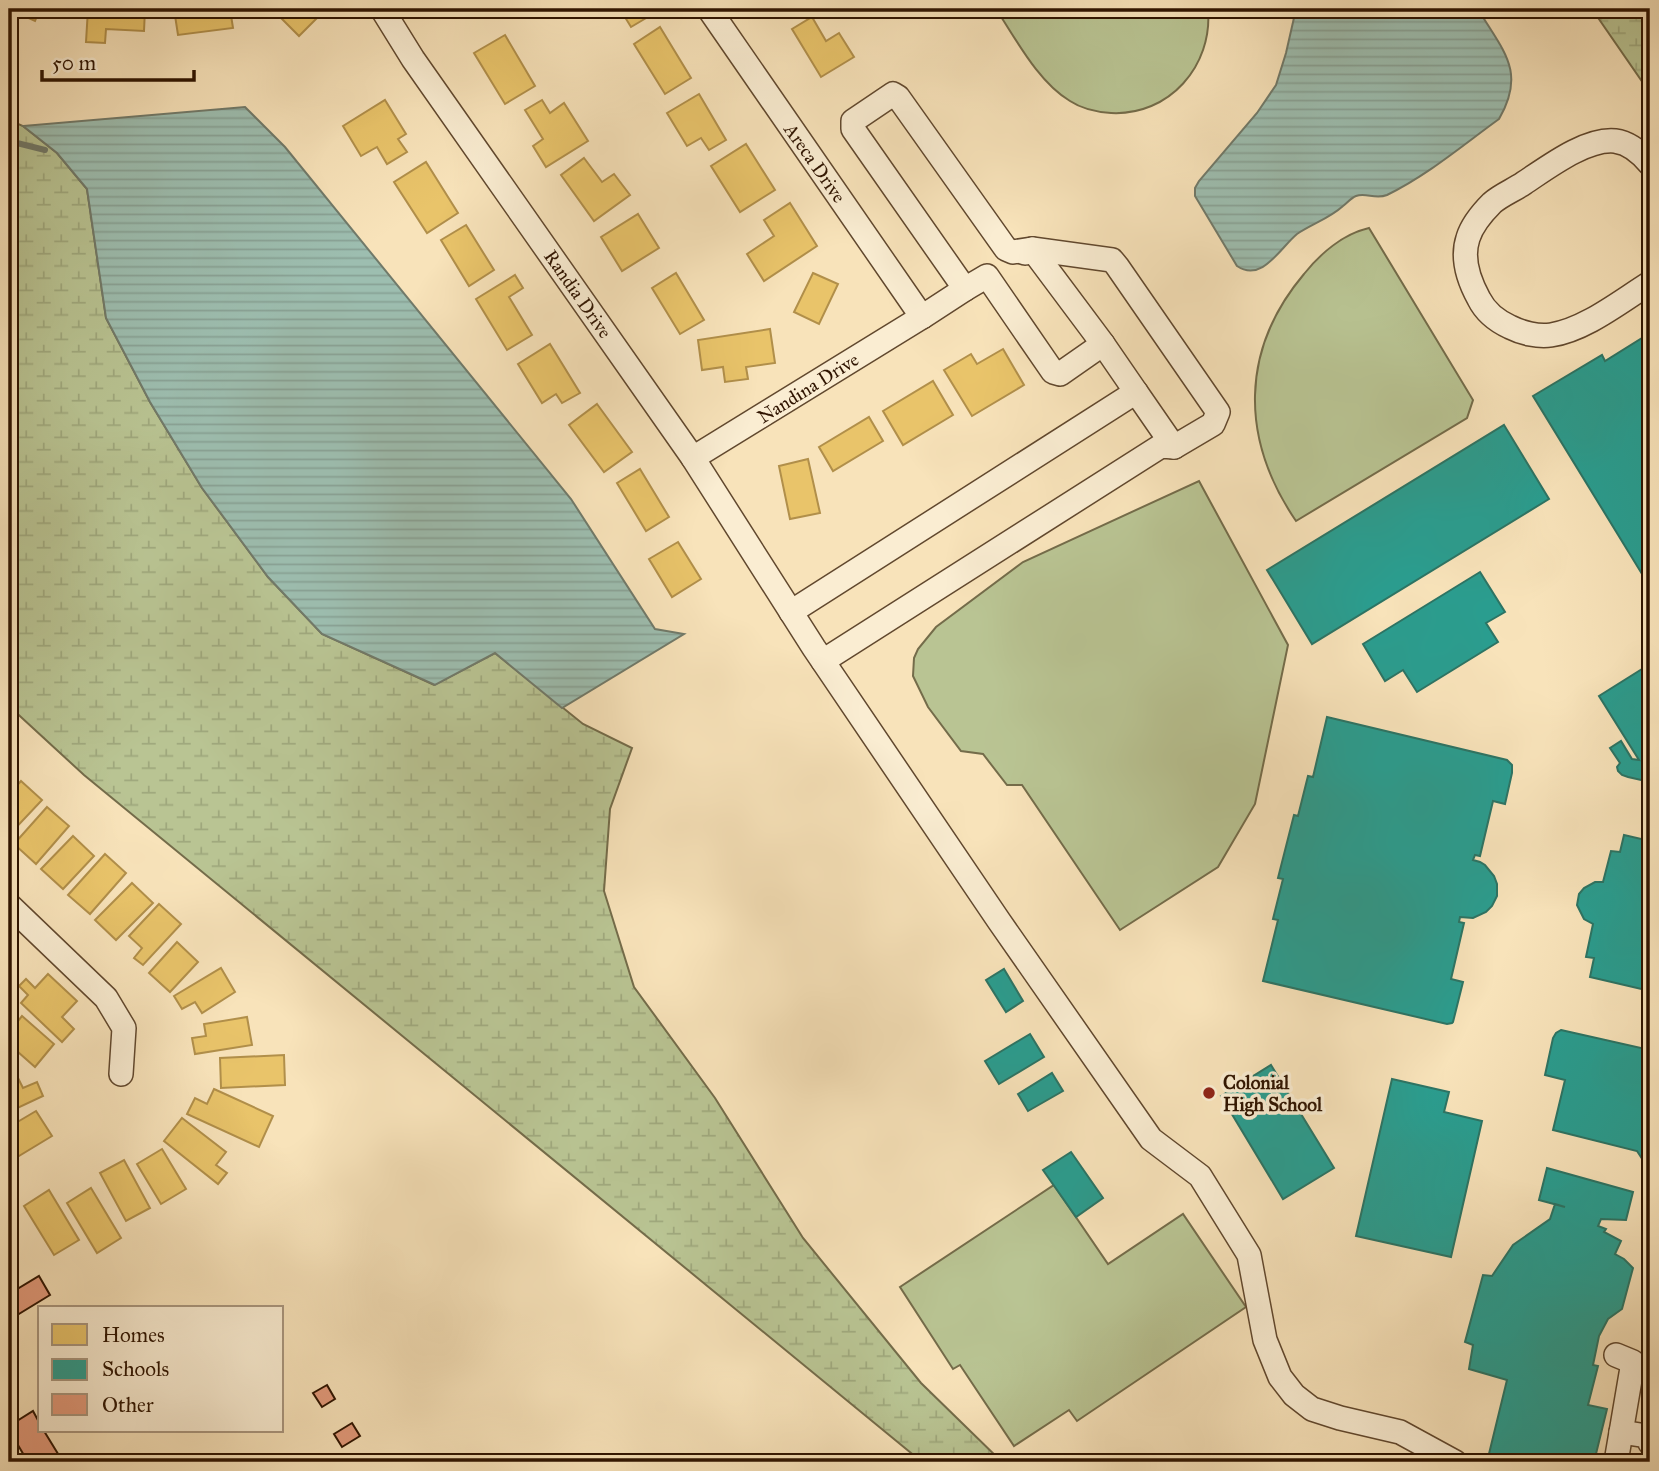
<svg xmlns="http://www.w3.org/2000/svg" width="1659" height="1471" font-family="'IM FELL Great Primer',serif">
<defs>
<pattern id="wetland-marsh" width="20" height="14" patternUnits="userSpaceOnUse" patternTransform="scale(1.75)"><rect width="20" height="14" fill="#b9c493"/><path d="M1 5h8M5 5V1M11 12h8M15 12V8" fill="none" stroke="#9fa87d"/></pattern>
<pattern id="water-rules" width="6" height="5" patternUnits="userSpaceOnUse" patternTransform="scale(1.75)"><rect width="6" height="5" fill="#9dbeb0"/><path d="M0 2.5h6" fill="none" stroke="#88a296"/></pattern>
</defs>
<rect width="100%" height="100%" fill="#f8e3ba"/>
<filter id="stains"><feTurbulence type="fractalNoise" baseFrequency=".00286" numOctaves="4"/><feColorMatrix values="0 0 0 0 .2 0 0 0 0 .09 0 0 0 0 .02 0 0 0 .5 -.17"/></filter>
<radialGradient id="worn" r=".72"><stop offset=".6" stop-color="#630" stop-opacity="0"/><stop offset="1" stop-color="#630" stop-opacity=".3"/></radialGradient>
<g fill="url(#wetland-marsh)" stroke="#746c4a" stroke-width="2">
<path d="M1592,9h58v84z"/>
<path d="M9,120l14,6 34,27 30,36 19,129 44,84 52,86 66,89 54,57 112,51 61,-32 88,71 49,24 -22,61 -6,82 30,96 81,111 88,140 118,145 81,79h-80l-838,-687 -75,-69z"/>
</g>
<g fill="#b9c493" stroke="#746c4a" stroke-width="2">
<path d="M996,9h212c5,57 -39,107 -97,104 -15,-1 -29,-4 -41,-12 -32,-19 -54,-62 -74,-92z"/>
<path d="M1369,228l104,172 -6,18 -171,103c-56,-82 -56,-171 8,-247 16,-20 39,-40 65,-46z"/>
<path d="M1199,481l89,164 -33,159 -37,63 -98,63 -98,-145h-15l-24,-31 -22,-3 -33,-44 -15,-31 1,-18 4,-9 18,-22 87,-65z"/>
<path d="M1054,1185l54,79 75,-50 63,93 -169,114 -8,-11 -55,36 -54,-81 -7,4 -53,-82z"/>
</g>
<g fill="url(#water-rules)" stroke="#717a6a" stroke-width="2">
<path d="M1296,9h182c24,41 49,62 21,110 -36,26 -71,56 -112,76 -12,5 -21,-3 -31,1 -5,2 -9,7 -13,10 -13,12 -31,18 -46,28 -17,14 -35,49 -60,32l-42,-70v-8l4,-7 58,-68 19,-28 10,-32z"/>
<path d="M245,107l40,40 286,352 84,130 29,5 -122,74 -67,-55 -60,32 -113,-51 -54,-57 -66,-89 -52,-86 -44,-84 -19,-129 -30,-36 -34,-27z"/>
</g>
<g fill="#e9c46a" stroke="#b18f4a" stroke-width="2">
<path d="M9,9h31l-5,12z"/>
<path d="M88,9h57l-1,22 -38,-2 -1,14 -19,-1z"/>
<path d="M174,9h56l3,19 -55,7z"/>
<path d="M272,9h52l1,1 -26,26z"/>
<path d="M620,9h30l3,5 -22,13z"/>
<path d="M812,17l14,24 13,-8 15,24 -33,20 -29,-48z"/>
<path d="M660,27l31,51 -26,16 -31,-50z"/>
<path d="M505,35l30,51 -30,18 -31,-51z"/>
<path d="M699,94l27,46 -17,10 -8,-12 -14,8 -20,-33z"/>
<path d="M385,100l21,34 -8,5 9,13 -20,12 -10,-17 -16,9 -18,-30z"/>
<path d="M542,100l8,13 14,-10 24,38 -42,26 -13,-21 10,-7 -18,-29z"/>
<path d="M746,144l29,46 -35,22 -29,-46z"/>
<path d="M584,158l18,24 12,-8 16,21 -36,26 -33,-46z"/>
<path d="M426,162l32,51 -31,20 -33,-51z"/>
<path d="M790,203l27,43 -53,35 -17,-27 27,-18 -10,-16z"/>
<path d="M638,214l21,34 -37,23 -21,-34z"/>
<path d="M466,225l28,45 -25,16 -28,-46z"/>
<path d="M676,273l28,47 -24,14 -28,-46z"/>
<path d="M813,273l25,11 -19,40 -25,-12z"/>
<path d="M515,275l8,13 -14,9 23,38 -25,15 -31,-51z"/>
<path d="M770,329l5,34 -29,4 2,12 -23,3 -2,-15 -21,3 -4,-30z"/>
<path d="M550,344l30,49 -18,10 -6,-9 -14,9 -24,-39z"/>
<path d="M1003,349l21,36 -52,31 -28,-46 27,-16 6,10z"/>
<path d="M933,381l20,34 -50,30 -20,-34z"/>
<path d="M597,404l35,48 -28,20 -35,-47z"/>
<path d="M869,417l14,24 -50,30 -14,-24z"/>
<path d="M808,459l12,54 -30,6 -11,-53z"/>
<path d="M640,469l29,48 -23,14 -29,-48z"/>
<path d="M678,542l23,37 -29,18 -23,-38z"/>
<path d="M21,781l21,19 -33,35v-41z"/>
<path d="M47,807l22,19 -33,38 -22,-20z"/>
<path d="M73,836l21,20 -31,33 -22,-20z"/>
<path d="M105,854l21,19 -36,41 -22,-19z"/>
<path d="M132,883l21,20 -37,37 -21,-20z"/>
<path d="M159,904l22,20 -38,41 -9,-7 8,-10 -13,-12z"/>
<path d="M177,942l21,20 -28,30 -21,-19z"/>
<path d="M221,968l14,24 -33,21 -7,-11 -13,7 -8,-13z"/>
<path d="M48,974l29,27 -15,16 12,12 -12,13 -41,-39 7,-8 -9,-9 7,-7 9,9z"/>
<path d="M22,1016l32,28 -19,23 -26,-23v-12z"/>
<path d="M247,1017l5,28 -57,9 -3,-16 14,-2 -2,-12z"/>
<path d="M284,1055l1,30 -64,3 -1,-30z"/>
<path d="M15,1072l8,16 14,-6 6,14 -34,16v-37z"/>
<path d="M214,1089l59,27 -14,31 -72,-33 8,-16 12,6z"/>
<path d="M36,1111l16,25 -43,26v-35z"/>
<path d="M182,1118l44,34 -10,13 11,8 -9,11 -54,-43z"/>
<path d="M162,1149l24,40 -25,15 -24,-40z"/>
<path d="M124,1160l26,48 -24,13 -26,-48z"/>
<path d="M91,1188l30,50 -24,15 -30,-50z"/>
<path d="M49,1190l30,50 -25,15 -30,-49z"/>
</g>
<g fill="#2a9d8f" stroke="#2c7464" stroke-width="2">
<path d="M1650,333v254l-117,-191 69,-41 3,6z"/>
<path d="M1504,425l45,74 -237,145 -45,-74z"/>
<path d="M1480,572l25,40 -19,11 12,19 -81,50 -14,-22 -18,11 -22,-37z"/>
<path d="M1650,664v118l-22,-5 -6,-2 -4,-4 -1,-4 3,-4 -10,-15 11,-7 11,18 7,1 -40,-64z"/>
<path d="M1327,717l180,43 5,5v8l-7,31 -12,-3 -13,55 -5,-1 -2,5 7,2 5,3 9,11 3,8v12l-5,10 -6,6 -13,6 -13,-1 -1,5 5,1 -13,56 12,3 -10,40 -1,1 -5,1 -184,-43 15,-61 -5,-1 10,-40 -5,-1 16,-63 4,1 10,-40 5,1z"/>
<path d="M1624,835l26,6v150l-60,-14 4,-19 -8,-1 7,-33 -9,-5 -7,-14 2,-11 5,-6 11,-6h8l8,-31 9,1z"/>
<path d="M1004,969l19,32 -17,11 -20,-32z"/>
<path d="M1561,1030l89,20v121l-13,-20 -84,-21 12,-50 -20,-5 8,-37 3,-5z"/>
<path d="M1030,1034l14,23 -45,27 -14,-23z"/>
<path d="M1271,1065l63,103 -51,31 -62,-103z"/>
<path d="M1052,1073l11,18 -35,20 -10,-17z"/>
<path d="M1392,1079l57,13 -5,20 38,9 -31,136 -95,-21z"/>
<path d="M1071,1152l32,46 -27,19 -33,-47z"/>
<path d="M1547,1168l86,24 -7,28 -25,-1 -3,7 8,3 -2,3 17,9 -6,13 9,5 9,9 -11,41 -14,10 -9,17 -6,29 5,1 -10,39 19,4 -13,53h-107l20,-82 -38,-11 4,-24 -8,-3 18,-67 9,1 21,-31 37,-26 5,-15 10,3 -26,-7z"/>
</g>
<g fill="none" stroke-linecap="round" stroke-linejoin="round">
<path stroke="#717a6a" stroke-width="6" d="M9,141l36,9"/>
</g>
<g fill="#e39a7b" stroke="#2f1400" stroke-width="2">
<path d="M39,1276l11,19 -41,25v-26z"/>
<path d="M327,1385l8,14 -13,8 -9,-14z"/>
<path d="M33,1411l7,13v7h4l19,31h-35l-19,-32v-4z"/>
<path d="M352,1423l8,13 -18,11 -8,-13z"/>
</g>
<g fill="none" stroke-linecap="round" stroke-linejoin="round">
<g stroke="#61482e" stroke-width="26">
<g id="minor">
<path d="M382,9l31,50 280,399 121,190 185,273 152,218 49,37 49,79 16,85 15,37 14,18 18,14 28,9 60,14 55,30"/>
<path d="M709,9l213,308"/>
<path d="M1650,164c-9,-11 -20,-21 -35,-23 -29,-3 -68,27 -91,42 -10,7 -23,12 -32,20 -10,10 -20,22 -24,35 -7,21 1,43 11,61 7,14 18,22 31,28 12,6 28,10 41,8 34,-5 70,-34 99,-52"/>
<path d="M1025,253l7,-4 71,95"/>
<path d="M1136,392l38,55"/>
<path d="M693,458l229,-141 43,-28"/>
<path d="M791,612l345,-220 -33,-48 -43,30 -7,-2 -66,-96 -22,13 -112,-160v-8l40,-27 5,3 108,152 7,3 19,-3 80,11 5,6 101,146 -5,12 -39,23 -13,-1 -338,215"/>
<path d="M9,905l97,93 18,30 -3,46"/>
<path d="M1616,1355l17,7 -17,100"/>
<path d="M1621,1432l26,4 3,7"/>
</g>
</g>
<use href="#minor" stroke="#faedd2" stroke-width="23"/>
</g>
<circle fill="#8f2418" stroke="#faedd2" stroke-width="2.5" cx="1209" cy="1093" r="7"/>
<g text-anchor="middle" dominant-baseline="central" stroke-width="7" stroke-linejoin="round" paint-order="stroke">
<g font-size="19" fill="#2f1400" stroke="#faedd2">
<text transform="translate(815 163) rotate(55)">Areca Drive</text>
<text transform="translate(578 294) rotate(55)">Randia Drive</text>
<text transform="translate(808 388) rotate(-32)">Nandina Drive</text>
</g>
<g font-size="19" font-weight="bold" fill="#2f1400" stroke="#faedd2" text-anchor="start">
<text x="1223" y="1082">Colonial<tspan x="1223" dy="22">High School</tspan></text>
</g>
</g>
<rect width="1659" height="1471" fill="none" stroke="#f8e3ba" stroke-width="35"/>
<rect x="10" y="10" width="1638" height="1450" fill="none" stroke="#2f1400" stroke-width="3.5"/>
<rect x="18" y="18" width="1624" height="1436" fill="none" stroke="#2f1400" stroke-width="2"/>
<rect x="38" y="1306" width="245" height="126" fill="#faedd2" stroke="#a9967e" stroke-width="2"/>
<rect x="52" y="1324" width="35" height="21" fill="#e9c46a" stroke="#a9967e" stroke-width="2"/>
<text x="102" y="1342" font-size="21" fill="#2f1400">Homes</text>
<rect x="52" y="1359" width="35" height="21" fill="#2a9d8f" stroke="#a9967e" stroke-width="2"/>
<text x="102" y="1376" font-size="21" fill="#2f1400">Schools</text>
<rect x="52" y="1394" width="35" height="21" fill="#e39a7b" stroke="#a9967e" stroke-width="2"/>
<text x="102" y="1412" font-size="21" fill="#2f1400">Other</text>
<path d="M42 70v10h152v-10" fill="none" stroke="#2f1400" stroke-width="3.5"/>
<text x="52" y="70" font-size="21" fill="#2f1400" stroke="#faedd2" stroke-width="5" paint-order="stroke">50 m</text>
<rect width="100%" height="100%" filter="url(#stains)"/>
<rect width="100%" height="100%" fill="url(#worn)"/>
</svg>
